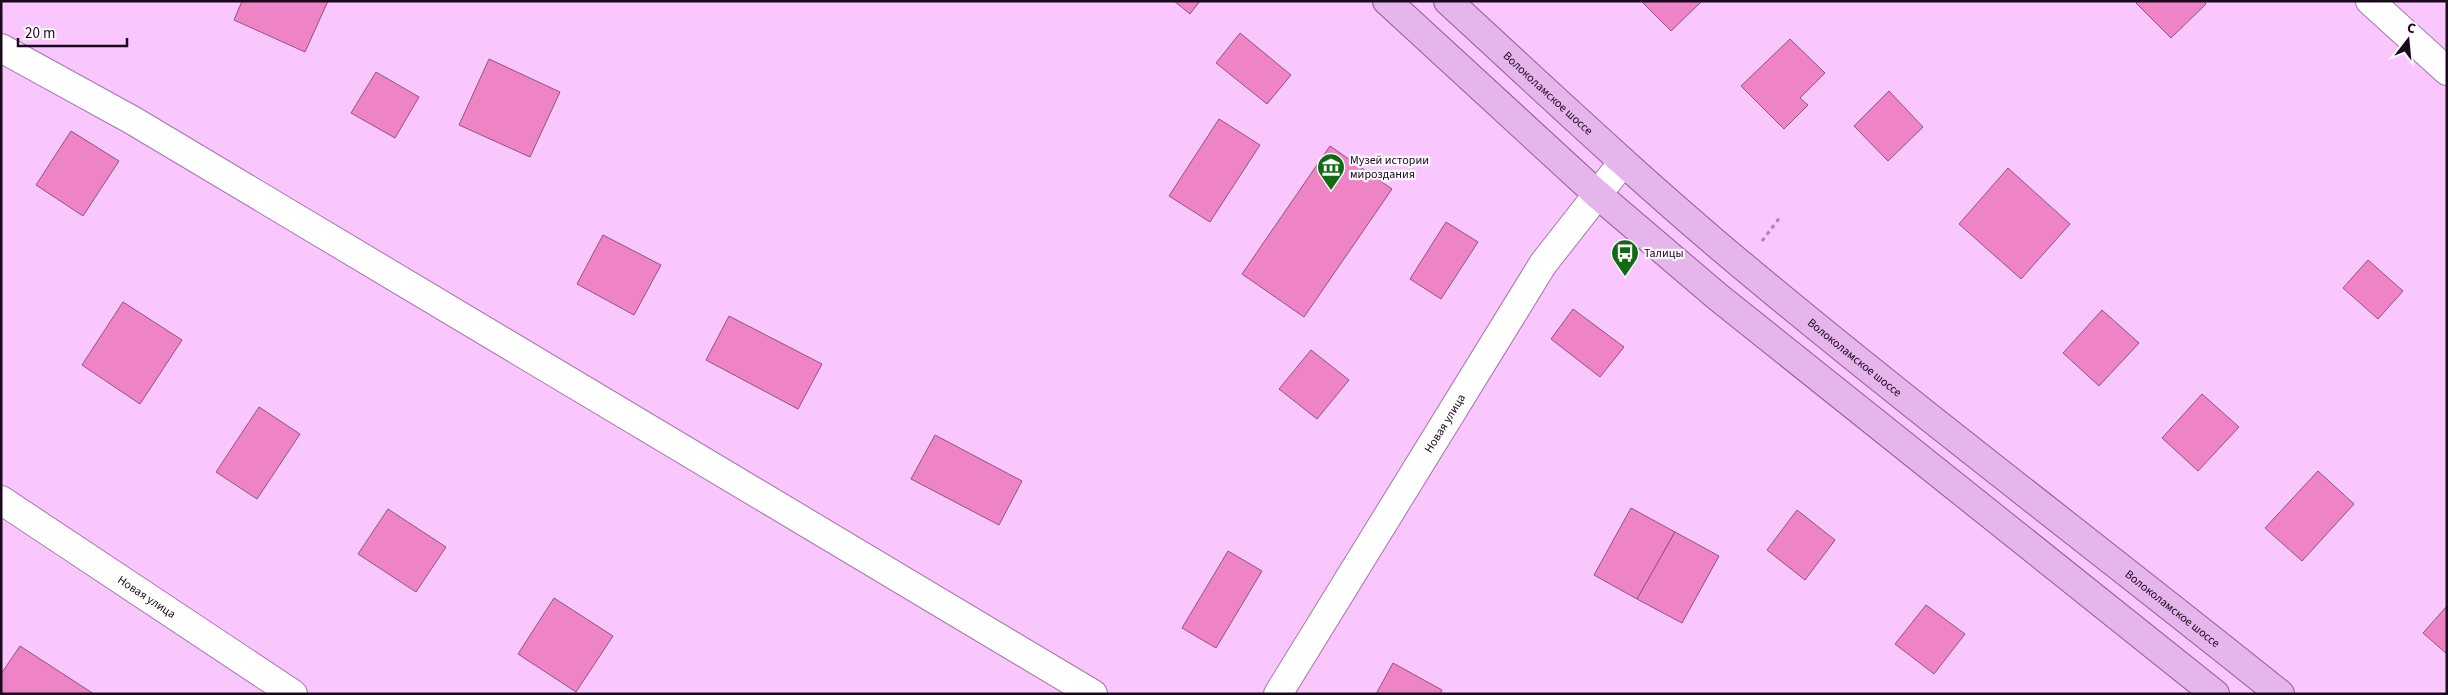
<svg xmlns="http://www.w3.org/2000/svg" width="2448" height="695" font-family="'Source Sans 3',sans-serif">
<rect width="100%" height="100%" fill="#f9c6fe"/>
<g fill="#ee83c6" stroke="#91557a">
<path d="M242,1h86l-23,51 -71,-32z"/>
<path d="M1174,1h26l-10,13z"/>
<path d="M1641,1h61l-31,30z"/>
<path d="M2138,1h66l2,3 -35,34 -35,-35z"/>
<path d="M1240,33l51,42 -24,29 -51,-41z"/>
<path d="M1790,39l35,34 -25,25 8,7 -24,24 -43,-43z"/>
<path d="M489,59l71,33 -30,65 -71,-32z"/>
<path d="M376,72l43,25 -24,41 -44,-25z"/>
<path d="M1889,91l34,36 -35,34 -34,-35z"/>
<path d="M1219,119l41,26 -50,77 -41,-26z"/>
<path d="M71,131l48,30 -36,55 -47,-31z"/>
<path d="M1330,146l62,43 -88,128 -62,-43z"/>
<path d="M2008,168l62,56 -49,55 -62,-55z"/>
<path d="M1446,222l32,20 -37,57 -31,-20z"/>
<path d="M603,235l58,30 -27,50 -57,-31z"/>
<path d="M2368,260l35,31 -25,28 -35,-31z"/>
<path d="M123,302l59,38 -42,64 -58,-39z"/>
<path d="M1573,309l51,38 -24,30 -49,-38z"/>
<path d="M2102,310l37,33 -40,43 -36,-33z"/>
<path d="M729,316l93,48 -24,45 -92,-49z"/>
<path d="M1311,350l38,30 -32,39 -38,-30z"/>
<path d="M2202,394l37,33 -41,44 -36,-33z"/>
<path d="M259,407l41,27 -43,65 -41,-27z"/>
<path d="M935,435l87,46 -23,44 -88,-46z"/>
<path d="M2318,471l36,33 -52,57 -37,-33z"/>
<path d="M1631,508l44,24 -38,67 -43,-24z"/>
<path d="M388,509l58,38 -30,45 -58,-38z"/>
<path d="M1797,510l38,30 -30,40 -38,-30z"/>
<path d="M1675,532l44,24 -37,67 -45,-24z"/>
<path d="M1228,551l34,20 -46,77 -34,-20z"/>
<path d="M554,598l59,38 -37,56 -58,-38z"/>
<path d="M1926,605l39,29 -31,40 -39,-30z"/>
<path d="M2447,606v48l-24,-21z"/>
<path d="M20,646l74,48h-93v-20z"/>
<path d="M1393,663l49,27 -2,4h-64z"/>
</g>
<g fill="none" stroke-linecap="round" stroke-linejoin="round">
<g stroke="#a475aa" stroke-width="30">
<g id="minor">
<path d="M2370,1l77,70"/>
<path d="M1,48l131,72 961,574"/>
<path id="s1" d="M1,500l292,194"/>
<path id="s2" d="M1278,694l265,-430 80,-102"/>
</g>
</g>
<g stroke="#93589a" stroke-width="30">
<g id="primary">
<path d="M1387,1l210,193 121,103 497,397"/>
<path id="s3" d="M1448,1c98,90 194,181 296,266 175,146 358,284 536,427"/>
</g>
</g>
<path stroke="#ab84af" stroke-width="3" stroke-dasharray="4 4" stroke-linecap="butt" d="M1762,241l19,-25"/>
<use href="#minor" stroke="#fff" stroke-width="28"/>
<use href="#primary" stroke="#e5b5eb" stroke-width="28"/>
</g>
<defs>
<g id="museum-pin" transform="scale(1.4375)"><path d="M0 17L-7.5 6A9.5 9.5 0 1 1 7.5 6Z" fill="#116b14" stroke="#fef9ff"/><path d="M0-6L6-3V-2H-6V-3ZM-5-1h2V3h-2ZM-1-1h2V3h-2ZM3-1h2V3H3ZM-6 4H6V6H-6Z" fill="#fff"/></g>
<g id="bus-pin" transform="scale(1.4375)"><path d="M0 17L-7.5 6A9.5 9.5 0 1 1 7.5 6Z" fill="#116b14" stroke="#fef9ff"/><path d="M-5-6H5V4H4V6H2V4H-2V6H-4V4H-5ZM-3.5-4V0h7V-4ZM-3.5 1.2v1.5H-2V1.2ZM2 1.2v1.5H3.5V1.2Z" fill="#fff"/></g>
</defs>
<g fill-rule="evenodd">
<use href="#museum-pin" x="1331" y="167"/>
<use href="#bus-pin" x="1625" y="253"/>
</g>
<g text-anchor="middle" dominant-baseline="central" stroke-width="4.5" stroke-linejoin="round" paint-order="stroke">
<g font-size="12" fill="#1b091d" stroke="#fef9ff">
<text stroke="none"><textPath href="#s3" startOffset="136">Волоколамское шоссе</textPath></text>
<text stroke="none"><textPath href="#s3" startOffset="541">Волоколамское шоссе</textPath></text>
<text stroke="none"><textPath href="#s2" startOffset="318">Новая улица</textPath></text>
<text stroke="none"><textPath href="#s1" startOffset="175">Новая улица</textPath></text>
<text stroke="none"><textPath href="#s3" startOffset="946">Волоколамское шоссе</textPath></text>
</g>
<g font-size="12" fill="#1b091d" stroke="#fef9ff" text-anchor="start">
<text x="1350" y="160">Музей истории<tspan x="1350" dy="14">мироздания</tspan></text>
<text x="1644" y="253">Талицы</text>
</g>
</g>
<rect width="2448" height="695" fill="none" stroke="#1b091d" stroke-width="5"/>
<g transform="translate(2408 40) rotate(16)" stroke="#fef9ff" stroke-width="4" paint-order="stroke">
<path d="M0-4L9 19L0 12L-9 19Z" fill="#1b091d"/>
<text y="-8" font-size="14" font-weight="bold" text-anchor="middle" fill="#1b091d">С</text>
</g>
<path d="M18 38v8h109v-8" fill="none" stroke="#1b091d" stroke-width="2.5"/>
<text x="25" y="38" font-size="15" fill="#1b091d" stroke="#fef9ff" stroke-width="4" paint-order="stroke">20 m</text>
</svg>
